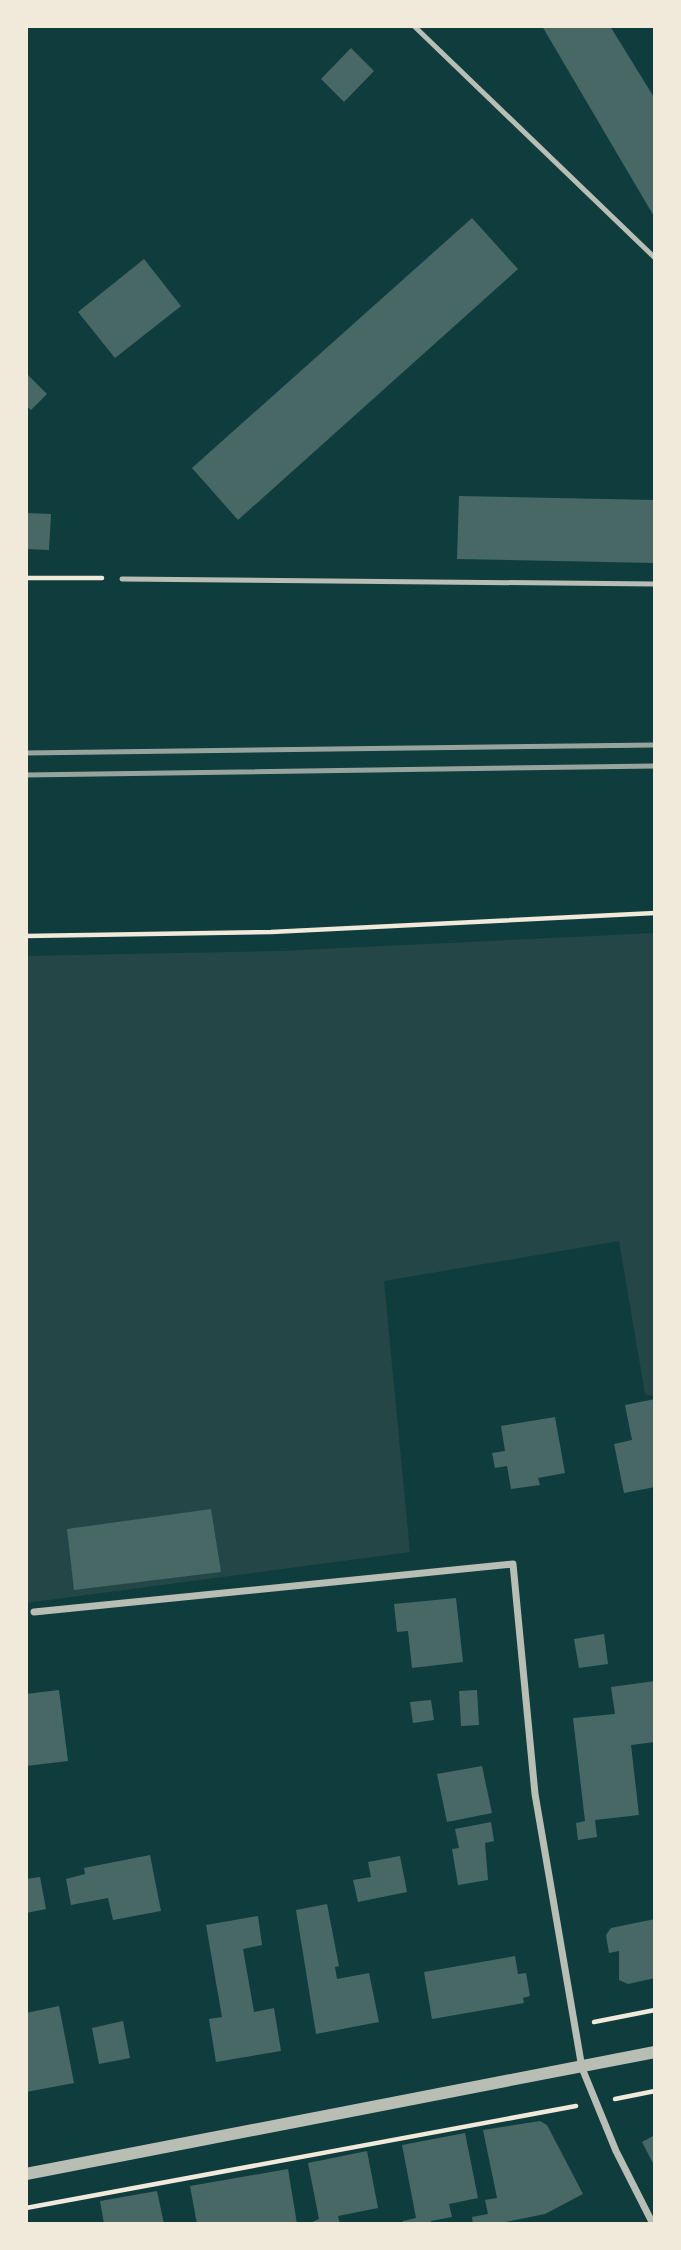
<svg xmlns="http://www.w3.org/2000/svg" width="681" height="2250" font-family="Merriweather,serif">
<rect width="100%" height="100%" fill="#0f3d3e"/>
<path fill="#244646" d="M655,933v464l-10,-3 -26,-153 -235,40 26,271 -384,51v-647l253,-5z"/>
<g fill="#486865">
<path d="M542,26h68l45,73v119z"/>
<path d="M351,48l23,23 -30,31 -23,-23z"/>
<path d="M472,218l46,51 -280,251 -46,-52z"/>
<path d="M144,259l37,47 -66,52 -37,-46z"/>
<path d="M26,373l21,21 -16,16 -5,-4z"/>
<path d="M459,496l196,4v63l-198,-4z"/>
<path d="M26,513l25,1 -2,36 -23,-1z"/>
<path d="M655,1399v88l-31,6 -10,-49 18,-4 -7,-35z"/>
<path d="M555,1417l10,56 -27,5 2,7 -29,4 -4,-23 -12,2 -3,-15 13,-2 -4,-25z"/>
<path d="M211,1509l10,63 -147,18 -7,-61z"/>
<path d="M456,1598l7,64 -51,6 -4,-37 -11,1 -3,-28z"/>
<path d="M604,1634l4,30 -29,4 -5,-29z"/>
<path d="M655,1681v61l-24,3 8,70 -44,5 2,17 -19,3 -2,-17 9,-2 -12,-103 42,-4 -4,-27z"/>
<path d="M59,1690l9,71 -42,5v-72z"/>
<path d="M477,1690l2,35 -18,1 -2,-35z"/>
<path d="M431,1700l3,20 -21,3 -3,-21z"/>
<path d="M482,1766l10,47 -45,9 -10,-48z"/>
<path d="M491,1822l3,19 -9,2 3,37 -30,5 -6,-36 7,-1 -4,-19z"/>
<path d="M150,1855l11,56 -48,9 -5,-22 -37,7 -5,-26 19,-5 -1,-6z"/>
<path d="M400,1856l7,36 -49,10 -5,-22 18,-3 -3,-15z"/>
<path d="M40,1877l6,32 -20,4v-34z"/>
<path d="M327,1904l12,62 -4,1 2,12 32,-6 10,49 -63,12 -20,-124z"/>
<path d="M258,1916l4,29 -19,4 11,63 20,-4 7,43 -65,11 -7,-43 13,-2 -16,-92z"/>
<path d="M655,1919v59l-27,6 -9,-4v-29l-10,2 -3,-18 5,-7z"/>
<path d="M515,1956l3,18 8,-1 4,23 -7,2 1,5 -92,16 -8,-47z"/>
<path d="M59,2006l15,77 -48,9v-79z"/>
<path d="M123,2021l7,37 -31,6 -7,-36z"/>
<path d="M540,2121l7,4 36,69 -38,20 -50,10h-22l-1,-7 16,-3 -3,-14 12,-2 -14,-68z"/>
<path d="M465,2133l13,65 -29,6 3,13 -21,4 1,3h-29v-3l13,-3 -14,-73z"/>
<path d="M655,2135v32l-13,-25z"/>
<path d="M367,2151l11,57 -40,8 2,8h-32l11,-5 -11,-56z"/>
<path d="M288,2169l9,55h-100l-7,-38z"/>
<path d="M157,2191l7,33h-60l-4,-23z"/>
</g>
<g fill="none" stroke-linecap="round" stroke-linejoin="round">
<g stroke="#f1e9da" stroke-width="4.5">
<path d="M26,578h76"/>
<path d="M26,936l245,-4 384,-19"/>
<path d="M594,2022l61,-12"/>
<path d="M615,2099l40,-8"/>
<path d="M26,2208l550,-102"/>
</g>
<g stroke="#b8beb3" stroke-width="5">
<path d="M414,26l241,232"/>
<path d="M122,579l533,5"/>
</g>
<path stroke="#b8beb3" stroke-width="7" d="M34,1612l479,-48 22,230 47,274 34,83 37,73"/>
<path stroke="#b8beb3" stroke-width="12" d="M26,2174l629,-122"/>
<g stroke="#97a49c" stroke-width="5">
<path d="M26,753l629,-8"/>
<path d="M26,775l629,-9"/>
</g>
</g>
<rect width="681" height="2250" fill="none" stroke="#f1e9da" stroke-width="56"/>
</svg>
